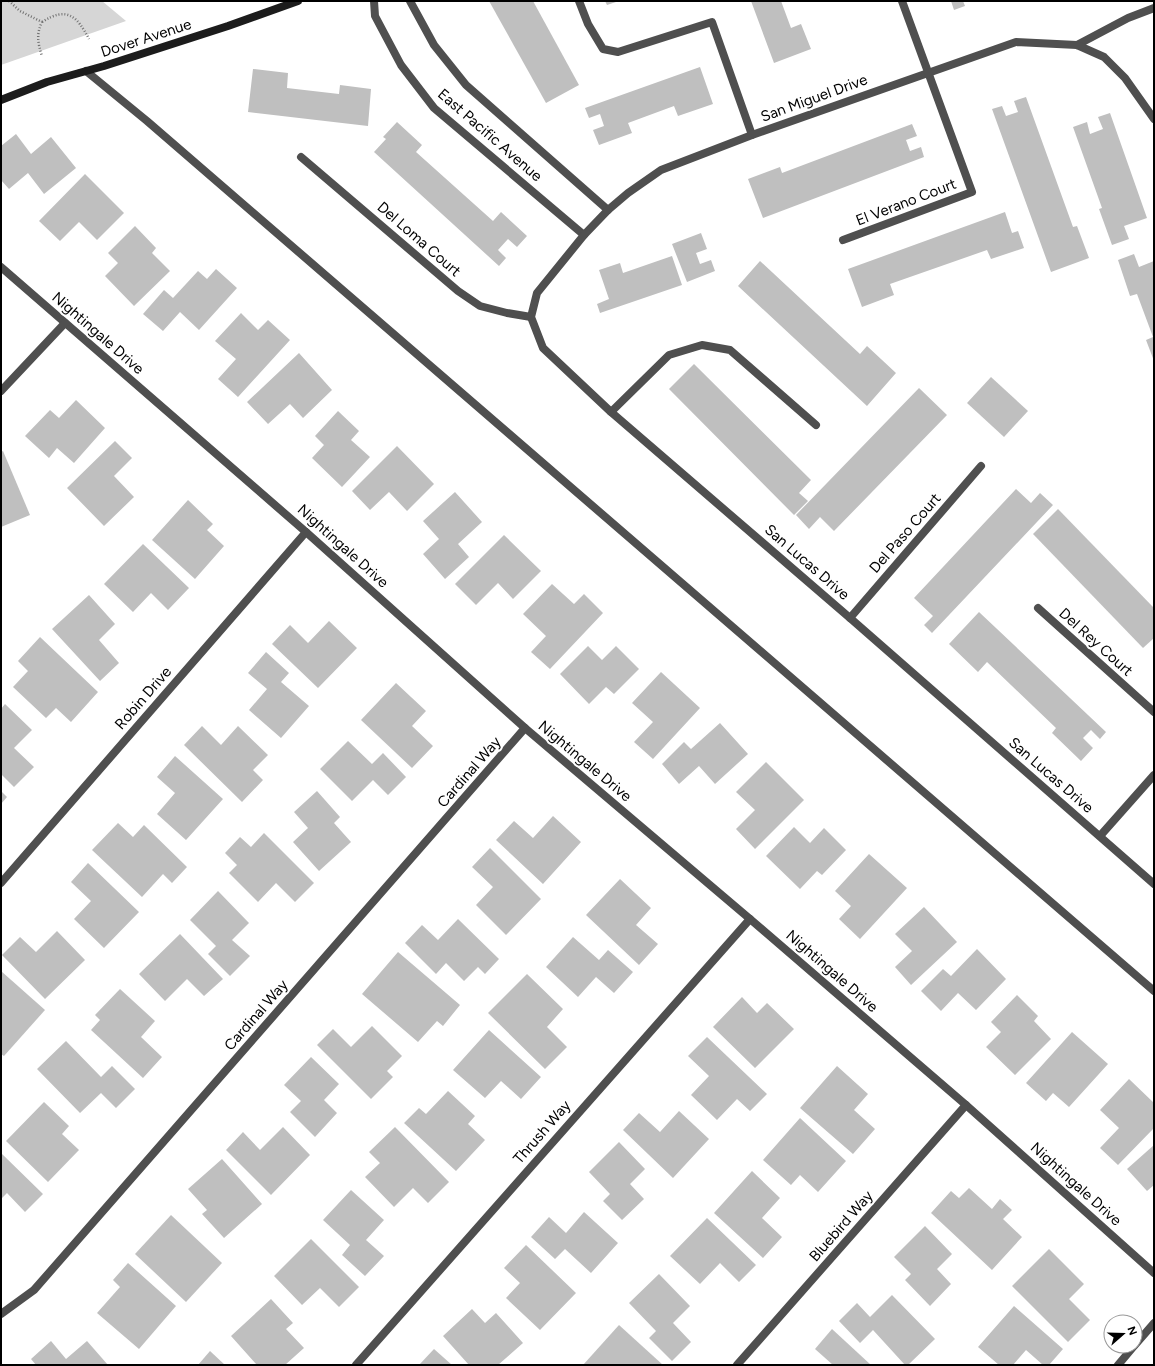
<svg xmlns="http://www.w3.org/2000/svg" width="1155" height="1366" font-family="Figtree,sans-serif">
<rect width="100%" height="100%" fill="#fff"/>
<path fill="#d6d6d6" d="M1,1h101l24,20 -125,44z"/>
<g fill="#bfbfbf">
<path d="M489,1h44l46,84 -33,18z"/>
<path d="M605,1h14l-12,4z"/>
<path d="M751,1h30l10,27 10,-4 10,25 -37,14z"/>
<path d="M951,1h12l2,5 -11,4z"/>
<path d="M700,67l13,37 -35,12 -4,-10 -46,17 4,10 -33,12 -6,-15 11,-4 -4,-12 -11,4 -4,-10z"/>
<path d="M253,69l35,4 -1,15 52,6 1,-9 31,4 -3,37 -120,-14z"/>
<path d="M1026,97l47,130 4,-1 12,32 -38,14 -59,-163 10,-3 4,10 12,-4 -4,-11z"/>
<path d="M1110,113l37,105 -23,8 5,13 -17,6 -13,-36 3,-1 -29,-81 14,-5 3,12 13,-5 -5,-12z"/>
<path d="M397,122l25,23 -6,7 77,69 8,-9 26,24 -10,11 -9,-8 -10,11 8,8 -7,8 -125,-114 12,-13 -3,-2z"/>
<path d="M912,124l5,12 -11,4 4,11 11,-4 3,10 -161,61 -15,-39 32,-12 2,6z"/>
<path d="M16,134l15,20 20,-17 25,31 -32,26 -16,-21 -19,16 -8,-9v-34z"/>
<path d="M85,174l39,39 -27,27 -18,-18 -19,19 -21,-20z"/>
<path d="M1005,212l7,21 6,-2 6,17 -33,11 -4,-9 -97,34 4,11 -32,12 -14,-38z"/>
<path d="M135,226l21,22 -4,5 18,18 -36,35 -29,-30 13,-13 -10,-10z"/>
<path d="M701,233l6,16 -11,4 4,11 11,-4 4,11 -28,11 -15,-38z"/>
<path d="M1134,254l5,13 15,-6v100l-8,-21 7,-3 -16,-43 -7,2 -12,-36z"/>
<path d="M672,256l10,29 -82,28 -3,-9 12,-5 -10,-29 21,-7 3,10z"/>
<path d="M760,261l100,93 7,-8 29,27 -29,33 -129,-120z"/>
<path d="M216,269l21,19 -38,42 -19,-18 -17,19 -20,-17 21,-24 9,8 25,-27 9,8z"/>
<path d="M241,313l17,17 10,-10 22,20 -52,57 -20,-18 18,-20 -21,-18z"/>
<path d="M299,353l33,37 -29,28 -13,-14 -22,20 -21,-22z"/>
<path d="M694,364l117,116 -12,13 9,8 -14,14 -125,-126z"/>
<path d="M991,377l37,34 -24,26 -37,-34z"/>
<path d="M919,388l28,27 -113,116 -14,-14 -11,12 -13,-14z"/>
<path d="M76,400l29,28 -31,35 -17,-15 -8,10 -24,-22 25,-26 9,8z"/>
<path d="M338,411l21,20 -8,9 19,17 -28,30 -30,-29 12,-13 -9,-9z"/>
<path d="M115,441l17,17 -18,18 20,21 -30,29 -37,-38z"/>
<path d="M397,446l37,38 -27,27 -18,-19 -19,18 -18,-19z"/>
<path d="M3,451l27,64 -29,12v-75z"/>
<path d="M1016,489l15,14 9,-10 13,12 -121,128 -8,-8 9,-9 -19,-18z"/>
<path d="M455,492l27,30 -24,22 11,13 -24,22 -22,-25 16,-15 -16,-18z"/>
<path d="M188,500l25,24 -6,6 17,16 -29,33 -43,-39z"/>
<path d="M1058,509l96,99v30l-11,10 -110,-114z"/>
<path d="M504,535l37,36 -28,28 -15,-16 -22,22 -21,-21z"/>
<path d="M143,544l46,44 -21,22 -17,-17 -18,19 -29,-28z"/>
<path d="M552,584l22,20 10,-10 19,19 -53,56 -19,-17 15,-16 -23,-22z"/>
<path d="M89,595l26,29 -16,16 20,23 -19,18 -48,-52z"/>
<path d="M979,612l127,120 -6,7 -9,-9 -8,8 10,10 -12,13 -29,-28 4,-5 -69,-66 -9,10 -29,-28z"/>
<path d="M329,621l28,27 -39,40 -46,-44 18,-19 18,18z"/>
<path d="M40,637l58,55 -27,30 -15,-14 -10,10 -33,-31 15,-16 -10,-10z"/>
<path d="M588,646l14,14 14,-14 23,23 -25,25 -8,-7 -17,17 -29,-30z"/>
<path d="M266,652l23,21 -8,9 28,24 -28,32 -32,-28 18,-21 -19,-16z"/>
<path d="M661,672l39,36 -47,51 -19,-17 19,-20 -21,-19z"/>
<path d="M396,683l30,28 -14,15 21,20 -21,22 -51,-48z"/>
<path d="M5,704l27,26 -18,18 20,19 -20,20 -13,-13v-65z"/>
<path d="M720,723l28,31 -33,30 -16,-18 -20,18 -17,-20 22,-22 7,7z"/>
<path d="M202,726l19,19 17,-19 30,29 -15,15 10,10 -21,22 -58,-57z"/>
<path d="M348,741l24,23 11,-11 23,24 -18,18 -15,-15 -21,21 -32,-32z"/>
<path d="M175,756l48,43 -37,41 -29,-26 18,-21 -18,-16z"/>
<path d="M766,762l38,38 -49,49 -19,-20 19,-19 -19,-18z"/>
<path d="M1,791l6,6 -6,7z"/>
<path d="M317,791l23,26 -6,6 17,19 -32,29 -26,-29 15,-14 -14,-16z"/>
<path d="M553,816l28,26 -38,42 -47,-44 18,-19 19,17z"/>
<path d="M118,823l15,14 11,-12 43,42 -15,16 -9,-9 -21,23 -50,-47z"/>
<path d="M794,827l16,16 14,-15 22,22 -24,25 -5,-4 -17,18 -34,-33z"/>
<path d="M264,833l50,50 -19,19 -19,-19 -18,19 -29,-29 8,-8 -12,-12 15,-16 11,10z"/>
<path d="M490,848l51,51 -35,36 -30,-30 17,-18 -21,-20z"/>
<path d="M869,854l38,34 -47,51 -21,-20 12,-13 -16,-15z"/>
<path d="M88,863l51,49 -35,36 -30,-29 17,-18 -20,-19z"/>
<path d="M620,879l31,29 -15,17 22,19 -19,21 -53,-50z"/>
<path d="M218,891l31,32 -17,17 18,16 -20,20 -22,-22 8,-8 -26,-26z"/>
<path d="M924,907l33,35 -46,43 -16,-18 17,-16 -17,-17z"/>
<path d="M458,919l41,40 -14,15 -7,-7 -14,14 -18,-18 -10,11 -31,-31 17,-18 16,15z"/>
<path d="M57,931l28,29 -40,39 -43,-44 18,-18 16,15z"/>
<path d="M180,934l43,45 -19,17 -17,-17 -22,22 -26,-27z"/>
<path d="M573,937l26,23 9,-10 25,22 -19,21 -18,-16 -18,20 -32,-30z"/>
<path d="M977,949l29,30 -30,31 -18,-17 -17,18 -20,-20 22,-22 8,7z"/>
<path d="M398,952l62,53 -17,21 -6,-5 -19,21 -56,-48z"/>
<path d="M1,971l44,39 -41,46 -3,-2z"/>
<path d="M527,974l36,35 -16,18 20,20 -22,22 -57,-56z"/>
<path d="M120,989l35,32 -14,16 21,20 -19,21 -52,-48 9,-10 -5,-5z"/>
<path d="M1017,995l21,21 -4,5 17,18 -36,36 -29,-28 15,-15 -10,-10z"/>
<path d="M742,997l15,16 10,-10 27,26 -39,39 -42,-41z"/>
<path d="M372,1026l30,30 -15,15 6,6 -22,22 -54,-54 16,-16 18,18z"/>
<path d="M489,1030l52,47 -20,22 -20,-18 -16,17 -32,-28z"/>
<path d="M1072,1032l36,32 -39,43 -16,-14 -7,8 -20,-18z"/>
<path d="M707,1037l60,57 -17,17 -13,-12 -20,21 -26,-25 18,-19 -21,-20z"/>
<path d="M66,1041l35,36 11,-11 23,23 -19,19 -15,-15 -21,20 -43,-44z"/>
<path d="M311,1057l28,27 -15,16 13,13 -22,24 -25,-25 11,-11 -17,-16z"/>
<path d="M837,1066l31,28 -14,16 21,19 -22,25 -53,-46z"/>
<path d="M1129,1079l25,24v25l-36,37 -18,-17 19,-20 -19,-18z"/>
<path d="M448,1091l27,25 -7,8 17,16 -29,31 -52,-48 15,-15 7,6z"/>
<path d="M44,1102l25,24 -7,8 17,16 -31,32 -42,-41z"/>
<path d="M679,1111l30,28 -36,39 -50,-48 16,-17 21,19z"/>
<path d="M800,1118l46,43 -28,31 -18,-17 -9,10 -28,-25z"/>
<path d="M283,1127l27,28 -39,40 -45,-45 17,-18 17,18z"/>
<path d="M395,1127l54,55 -21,21 -15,-15 -19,19 -29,-30 15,-14 -11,-11z"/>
<path d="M619,1142l26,27 -15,15 14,15 -22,21 -19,-19 7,-7 -21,-22z"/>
<path d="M1154,1145v40l-7,6 -20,-22z"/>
<path d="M1,1153l42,41 -18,18 -18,-19 -6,6z"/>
<path d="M222,1159l40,45 -38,34 -22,-24 5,-4 -19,-21z"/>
<path d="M752,1171l28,27 -18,20 20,19 -19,21 -49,-45z"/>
<path d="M969,1188l23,21 8,-10 12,11 -9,9 19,18 -30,33 -61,-57 20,-22 8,7z"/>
<path d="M351,1190l33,30 -18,20 18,16 -19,20 -23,-21 8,-10 -27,-25z"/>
<path d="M584,1212l34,31 -27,30 -26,-24 -10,10 -24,-22 18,-20 17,16z"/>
<path d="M171,1215l51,48 -36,39 -51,-48z"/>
<path d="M707,1218l49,47 -17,17 -19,-19 -20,21 -30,-28z"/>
<path d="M925,1226l27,28 -15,15 14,15 -21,22 -25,-26 6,-6 -17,-17z"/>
<path d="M311,1239l48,48 -20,20 -19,-19 -18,17 -28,-29z"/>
<path d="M526,1245l50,48 -36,37 -34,-32 14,-15 -16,-15z"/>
<path d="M1049,1249l35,35 -15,15 21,21 -22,22 -56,-56z"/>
<path d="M128,1263l48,43 -37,43 -42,-36 23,-26 -7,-7z"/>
<path d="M659,1274l31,32 -17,17 18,19 -19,19 -23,-23 7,-7 -27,-28z"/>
<path d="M892,1295l43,44 -27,26h-3l-32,-35 -13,13 -21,-22 18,-18 13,14z"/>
<path d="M271,1299l22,24 -7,6 18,19 -19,17h-28l-26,-29z"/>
<path d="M1014,1306l49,43 -14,16h-6l-17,-15 -13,15h-14l-21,-18z"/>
<path d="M472,1309l13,14 11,-10 27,30 -25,22h-29l-26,-29z"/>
<path d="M619,1325l44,40h-80z"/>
<path d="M832,1329l39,36h-38l-18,-16z"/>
<path d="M51,1341l15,18 21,-18 21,24h-72l-5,-6z"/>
<path d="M434,1349l18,16h-33z"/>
<path d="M210,1351l15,14h-27z"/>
</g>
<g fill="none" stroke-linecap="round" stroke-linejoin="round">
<g stroke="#717171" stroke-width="2.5" stroke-dasharray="1 2" stroke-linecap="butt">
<path d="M9,1l11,10 22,11c-6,12 -4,22 0,34"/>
<path d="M42,22c25,-16 35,-6 47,17"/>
</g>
<path stroke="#4f4f4f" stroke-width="8" d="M86,71l61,50 1007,870"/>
<g stroke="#4f4f4f" stroke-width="8">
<path d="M374,1l1,15 26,49 33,43 150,127"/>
<path d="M410,1l24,44 32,40 142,125"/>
<path d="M579,1l9,23 15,25 15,3 94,-30 40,113"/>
<path d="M1077,45l51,-27 26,-10"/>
<path d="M1154,119l-29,-41 -21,-21 -27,-12 -61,-3 -264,93 -91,35 -33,23 -20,17 -24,25 -47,58 -6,24 12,31 68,64 239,206 304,266"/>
<path d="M301,157l157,134 22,15 27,7 24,4"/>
<path d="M843,240l129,-48 -70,-191"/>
<path d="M1,267l305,265 219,196 225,191 216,186 188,168"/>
<path d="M1,391l64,-68"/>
<path d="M611,412l58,-57 33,-10 28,5 86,75"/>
<path d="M1038,608l116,104"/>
<path d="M850,618l131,-152"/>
<path d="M1100,836l54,-61"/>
<path d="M1,883l305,-351"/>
<path d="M1,1314l33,-24 491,-562"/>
<path d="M1135,1345l19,-22"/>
<path d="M356,1365l394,-446"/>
<path d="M737,1365l229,-260"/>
<path d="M1118,1365l16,-19"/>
</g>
<path stroke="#1c1c1c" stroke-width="8" d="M1,100l46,-18 57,-16 124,-40 70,-25"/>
</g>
<g text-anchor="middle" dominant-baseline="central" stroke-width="4" stroke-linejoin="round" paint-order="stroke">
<g font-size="15" fill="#000" stroke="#fff">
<text transform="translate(146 38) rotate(-18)">Dover Avenue</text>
<text transform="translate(814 98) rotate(-20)">San Miguel Drive</text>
<text transform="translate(490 135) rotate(41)">East Pacific Avenue</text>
<text transform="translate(906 202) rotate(-21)">El Verano Court</text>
<text transform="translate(419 239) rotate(41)">Del Loma Court</text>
<text transform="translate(98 333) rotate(41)">Nightingale Drive</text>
<text transform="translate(905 533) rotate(-49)">Del Paso Court</text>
<text transform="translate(343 546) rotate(42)">Nightingale Drive</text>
<text transform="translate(807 562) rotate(41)">San Lucas Drive</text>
<text transform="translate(1096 642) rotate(42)">Del Rey Court</text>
<text transform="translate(143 698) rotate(-49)">Robin Drive</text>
<text transform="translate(585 761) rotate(40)">Nightingale Drive</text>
<text transform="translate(469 772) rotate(-49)">Cardinal Way</text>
<text transform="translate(1051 775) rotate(41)">San Lucas Drive</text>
<text transform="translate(832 971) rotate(41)">Nightingale Drive</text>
<text transform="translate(256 1015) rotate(-49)">Cardinal Way</text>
<text transform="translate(542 1132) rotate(-49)">Thrush Way</text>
<text transform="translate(1076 1184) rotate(42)">Nightingale Drive</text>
<text transform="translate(841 1226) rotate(-49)">Bluebird Way</text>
</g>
</g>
<rect width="1155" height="1366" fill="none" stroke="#000000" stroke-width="4"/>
<g transform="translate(1123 1334) rotate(70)"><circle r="19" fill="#ffffff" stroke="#999999"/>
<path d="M0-3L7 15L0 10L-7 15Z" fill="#000000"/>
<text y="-6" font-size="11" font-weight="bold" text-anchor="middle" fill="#000000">N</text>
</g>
</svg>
